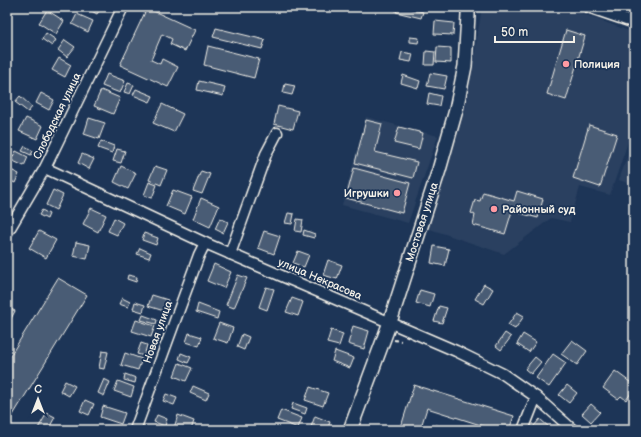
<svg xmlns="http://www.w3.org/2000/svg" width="641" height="437" font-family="'Balsamiq Sans',sans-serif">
<rect width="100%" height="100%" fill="#1d3557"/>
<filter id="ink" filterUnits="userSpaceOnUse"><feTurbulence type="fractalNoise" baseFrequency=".025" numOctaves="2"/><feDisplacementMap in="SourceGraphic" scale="8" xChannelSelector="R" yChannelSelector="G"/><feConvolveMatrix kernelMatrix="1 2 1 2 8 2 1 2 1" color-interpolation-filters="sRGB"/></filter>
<g filter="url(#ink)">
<g fill="#2a4060">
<path d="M482,7h78l26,8 48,18v91l-24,71 -30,-8 -10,35 -19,-4 -47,36 -77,-26 39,-122z"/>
<path d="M366,117l72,19 -30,87 -66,-18z"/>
<path d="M634,138v47l-15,-5z"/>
</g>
<g fill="#485b74" stroke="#f4f1e8">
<path d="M84,7h15l2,1 -4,6z"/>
<path d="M397,7h7l19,5 -2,6 -25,-6z"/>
<path d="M147,8l48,22 -10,21 -15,-7 2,-5 -10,-5 -11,26 9,4 2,-5 16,8 -10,20 -48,-22z"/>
<path d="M47,10l17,11 -8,13 -17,-11z"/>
<path d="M77,14l16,7 -5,11 -16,-8z"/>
<path d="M435,21l19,2 -1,12 -19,-1z"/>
<path d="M216,28l49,12 -3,9 -49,-12z"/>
<path d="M566,30l19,6 -19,64 -19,-6z"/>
<path d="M46,33l10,7 -4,6 -10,-7z"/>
<path d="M410,37l9,1 -1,5 -8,-1z"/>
<path d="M65,40l10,7 -8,10 -9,-7z"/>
<path d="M208,46l51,13 -5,19 -50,-13z"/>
<path d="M437,47l14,1v15l-15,-1z"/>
<path d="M426,51l9,1 -1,13h-9z"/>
<path d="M402,52l11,2 -2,8 -11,-2z"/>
<path d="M59,58l12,7 -6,12 -13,-7z"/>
<path d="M430,73l17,3 -3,13 -17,-3z"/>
<path d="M107,74l18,7 -5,12 -18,-7z"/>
<path d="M403,75l17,6 -2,7 -17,-5z"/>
<path d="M199,81l26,6 -2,9 -26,-6z"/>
<path d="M128,83l6,2 -4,9 -6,-2z"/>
<path d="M285,84l10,2 -3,9 -9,-2z"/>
<path d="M136,89l17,7 -3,6 -17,-7z"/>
<path d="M101,90l19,8 -7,16 -19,-8z"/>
<path d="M41,93l13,7 -5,10 -13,-7z"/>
<path d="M429,93l12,3 -2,10 -12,-2z"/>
<path d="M20,96l12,11 -4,5 -13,-10z"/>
<path d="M162,104l21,10 -9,18 -21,-9z"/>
<path d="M278,106l20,5 -5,18 -19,-5z"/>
<path d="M26,118l17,8 -6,13 -18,-8z"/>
<path d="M89,118l16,5 -6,16 -15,-5z"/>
<path d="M366,120l16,4 -7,28 42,10 -4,16 -58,-15z"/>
<path d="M589,125l28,9 -17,53 -27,-9z"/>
<path d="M399,127l24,6 -4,16 -25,-6z"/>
<path d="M101,141l13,5 -2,7 -14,-5z"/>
<path d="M25,146l8,5 -2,4 -9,-4z"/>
<path d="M117,149l8,2 -4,12 -8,-2z"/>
<path d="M16,151l12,6 -4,9 -13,-6z"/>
<path d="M82,154l12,5 -5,10 -11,-6z"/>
<path d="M121,166l15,7 -8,16 -14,-7z"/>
<path d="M155,166l12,4 -6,15 -12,-5z"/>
<path d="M7,168l12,6 -4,9 -8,-4z"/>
<path d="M354,168l56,15 -8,30 -56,-15z"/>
<path d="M201,171l9,3 -8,20 -9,-3z"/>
<path d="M149,182l8,3 -5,13 -8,-3z"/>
<path d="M53,190l10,5 -7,15 -10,-5z"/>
<path d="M173,190l19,7 -7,17 -19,-8z"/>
<path d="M517,191l26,8 -5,19 -26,-7 -7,23 -32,-9 2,-10 -4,-2 4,-13 5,1 3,-9 31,9z"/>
<path d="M201,198l18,8 -9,21 -17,-8z"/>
<path d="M91,208l15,7 -8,17 -15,-8z"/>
<path d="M42,210l7,4 -2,5 -8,-4z"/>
<path d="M288,213l6,1 -2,10 -7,-1z"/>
<path d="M114,218l9,5 -6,12 -9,-4z"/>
<path d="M220,218l8,4 -5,11 -8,-4z"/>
<path d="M297,219l6,1 -2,12 -6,-1z"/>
<path d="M304,230l11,4 -1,4 -11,-3z"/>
<path d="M39,231l17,9 -10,18 -17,-10z"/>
<path d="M264,231l16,5 -6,18 -16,-6z"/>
<path d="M144,233l14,5 -2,7 -14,-5z"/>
<path d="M76,242l14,3 -3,14 -14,-3z"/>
<path d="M434,246l15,3 -4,17 -14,-3z"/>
<path d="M140,248l11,5 -2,5 -12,-4z"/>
<path d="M298,251l11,4 -5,12 -11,-4z"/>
<path d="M328,260l14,5 -5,14 -14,-4z"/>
<path d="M214,264l17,8 -7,16 -17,-7z"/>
<path d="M128,275l9,2 -1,5 -9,-3z"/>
<path d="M238,275l9,3 -13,30 -8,-3z"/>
<path d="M58,278l29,17 -77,125 -3,-1v-58z"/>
<path d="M484,284l9,5 -9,15 -9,-5z"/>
<path d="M266,287l8,2 -7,21 -8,-3z"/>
<path d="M420,290l14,4 -4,13 -14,-4z"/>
<path d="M152,295l16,5 -4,11 -16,-5z"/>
<path d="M122,298l8,4 -2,5 -9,-3z"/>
<path d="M292,298l11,4 -5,14 -12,-4z"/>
<path d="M135,302l10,3 -2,7 -10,-3z"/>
<path d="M198,304l21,8 -2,7 -21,-7z"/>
<path d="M439,306l8,2 -5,15 -8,-2z"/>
<path d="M7,307l8,4 -8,15z"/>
<path d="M517,312l7,4 -9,13 -7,-4z"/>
<path d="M143,315l14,5 -1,4 -15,-4z"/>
<path d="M136,320l19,6 -4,11 -19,-6z"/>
<path d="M219,323l14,5 -5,15 -15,-5z"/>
<path d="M353,326l16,5 -5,18 -16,-5z"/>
<path d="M331,330l12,4 -4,12 -12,-3z"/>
<path d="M189,333l13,4 -3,9 -13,-4z"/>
<path d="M505,333l6,4 -10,13 -5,-4z"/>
<path d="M242,334l7,3 -5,13 -7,-3z"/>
<path d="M523,334l13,8 -7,10 -12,-8z"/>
<path d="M572,340l15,11 -10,14 -16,-11z"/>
<path d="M141,343l6,2 -3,11 -7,-2z"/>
<path d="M102,351l6,1 -4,17 -5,-1z"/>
<path d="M335,351l19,7 -4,10 -18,-7z"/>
<path d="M125,353l17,6 -4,11 -17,-5z"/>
<path d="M181,353l10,4 -3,6 -9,-4z"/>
<path d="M553,354l13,9 -17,24 -13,-9z"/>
<path d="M535,357l6,5 -10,12 -6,-5z"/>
<path d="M179,363l13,5 -6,13 -12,-5z"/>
<path d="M615,371l19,14v4l-8,11 -5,-4 -3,3 -15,-11z"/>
<path d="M125,374l11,4 -1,5 -11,-3z"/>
<path d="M104,379l6,3 -6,14 -6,-3z"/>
<path d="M65,381l10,5 -6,10 -9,-5z"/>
<path d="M118,381l16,6 -3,10 -17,-6z"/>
<path d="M414,385l100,31 -5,14h-19v-2l-63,-20 -7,22h-20z"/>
<path d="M567,385l10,8 -8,10 -10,-8z"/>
<path d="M193,386l16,7 -3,7 -16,-7z"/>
<path d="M310,387l18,6 -5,13 -18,-6z"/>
<path d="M166,394l11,4 -3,7 -11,-4z"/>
<path d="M85,400l9,4 -5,11 -9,-4z"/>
<path d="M293,403l14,5 -2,6 -14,-5z"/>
<path d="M591,404l9,8 -9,10 -9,-8z"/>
<path d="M103,406l22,7 -4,11 -21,-7z"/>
<path d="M281,410l21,8 -4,10 -21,-8z"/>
<path d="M47,413l8,4 -7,13h-11z"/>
<path d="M157,415l10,4 -2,7 -11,-4z"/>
<path d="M178,415l16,6 -3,9h-11l-6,-2z"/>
<path d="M315,416l15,6 -3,8h-8l-8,-3z"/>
<path d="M540,419l10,9 -3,2h-10l-4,-3z"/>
</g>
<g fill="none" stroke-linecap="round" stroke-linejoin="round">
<g stroke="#f4f1e8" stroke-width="13">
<g id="minor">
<path d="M588,7l41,14h5"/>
<path d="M45,168l160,75 172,74 79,34 47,23 33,23 37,33"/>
<path d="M7,233l38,-65 78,-161"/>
<path d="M230,254l36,-100 11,-21"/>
<path d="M135,430l60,-164 4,-11 6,-12"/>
<path d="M523,430l13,-33"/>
</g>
</g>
<g stroke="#f4f1e8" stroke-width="16">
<path id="major" d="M350,430l40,-108 49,-152 17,-60 9,-44 3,-51v-8"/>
</g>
<g stroke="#f4f1e8" stroke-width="2" stroke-dasharray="3 3" stroke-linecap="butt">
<path d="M394,340l7,1"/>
<path d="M434,430l1,-5 17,5"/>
</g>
<use href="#minor" stroke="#1d3557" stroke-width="10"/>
<use href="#major" stroke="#1d3557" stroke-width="13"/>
</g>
</g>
<g fill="#ff9aa2" stroke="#1d3557" stroke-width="1.5">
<circle cx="566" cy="64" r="4"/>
<circle cx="397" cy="193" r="4"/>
<circle cx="494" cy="209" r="4"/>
</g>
<g text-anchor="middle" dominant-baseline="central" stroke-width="3.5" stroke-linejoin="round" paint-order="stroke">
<g font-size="11" font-weight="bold" fill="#f4f1e8" stroke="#1d3557" text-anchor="start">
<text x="574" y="64">Полиция</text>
<text x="389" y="193" text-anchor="end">Игрушки</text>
<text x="502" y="209">Районный суд</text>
</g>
<g font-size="11" fill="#f4f1e8" stroke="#1d3557">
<text transform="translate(57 116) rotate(-64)">Слободская улица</text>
<text transform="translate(422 222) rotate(-72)">Мостовая улица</text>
<text transform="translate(320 279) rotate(23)">улица Некрасова</text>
<text transform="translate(158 332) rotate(-70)">Новая улица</text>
</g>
</g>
<rect width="641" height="437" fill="none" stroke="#1d3557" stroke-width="24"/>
<rect x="12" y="12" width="617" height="413" fill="none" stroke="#f4f1e8" stroke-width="1.5" filter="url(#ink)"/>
<g transform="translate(38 399)" stroke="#1d3557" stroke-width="3" paint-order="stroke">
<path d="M0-3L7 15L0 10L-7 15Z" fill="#f4f1e8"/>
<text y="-6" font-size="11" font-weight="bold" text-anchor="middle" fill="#f4f1e8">С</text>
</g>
<path d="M495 36v6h79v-6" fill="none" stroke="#f4f1e8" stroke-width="2"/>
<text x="501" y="36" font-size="12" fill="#f4f1e8" stroke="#1d3557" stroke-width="3" paint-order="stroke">50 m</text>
</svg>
